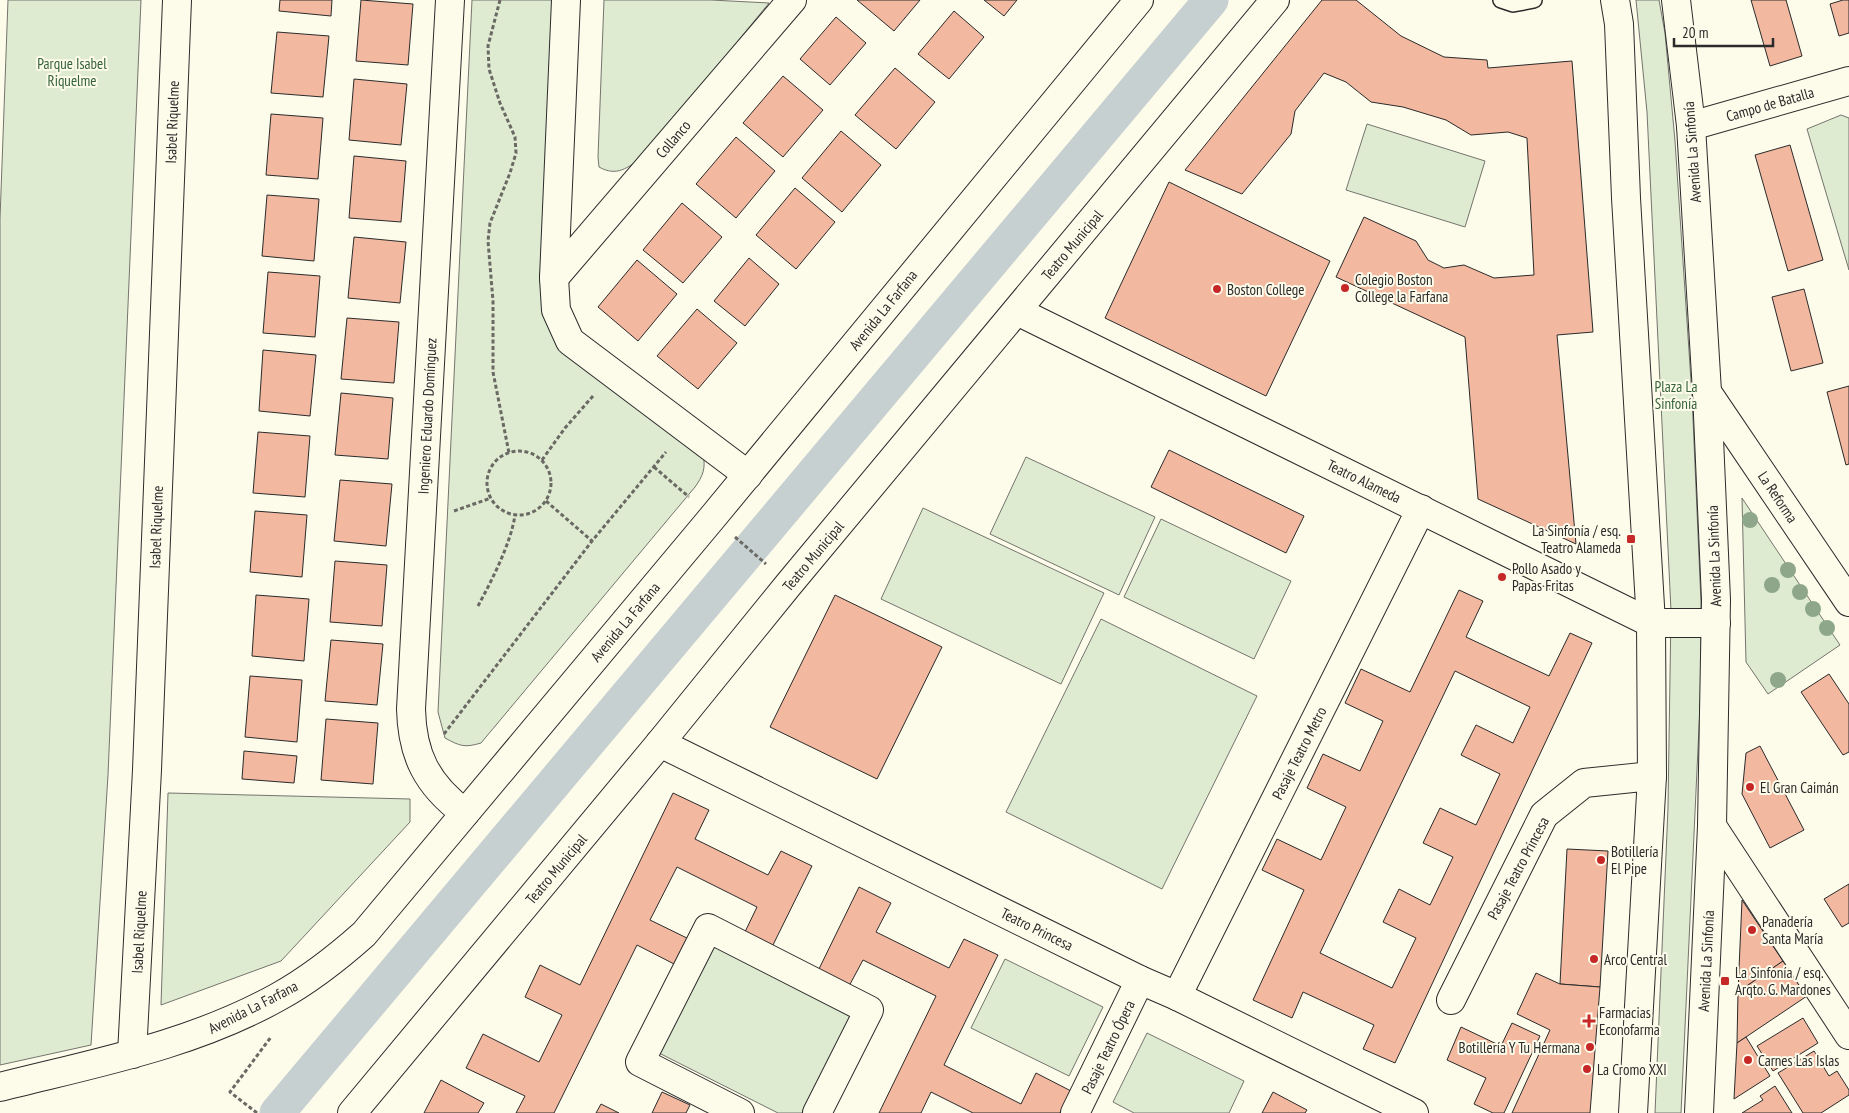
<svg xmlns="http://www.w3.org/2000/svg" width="1849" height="1113" font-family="'PT Sans Narrow',sans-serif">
<rect width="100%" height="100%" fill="#fdfbea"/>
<g fill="#deebd1" stroke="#74746e">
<path d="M8,0h133l-33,775 -17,270 -91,20v-846z"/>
<path d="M472,0h83l-14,294 9,30 153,130c3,14 0,22 -8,33l-214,256c-17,5 -21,3 -36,-5l-7,-26z"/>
<path d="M604,0h107l58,3 -126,154c-16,11 -26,20 -44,10l-1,-10z"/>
<path d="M1636,0h23l6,33 10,108 17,255 9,207v81l-20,429h-26l13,-305 3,-197 -24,-499z"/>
<path d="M1841,115l8,3v152l-42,-141z"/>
<path d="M1367,124l118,37 -20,66 -119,-37z"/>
<path d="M1026,457l129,60 -36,78 -129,-61z"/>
<path d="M1742,498l98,147 -72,49 -22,-32z"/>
<path d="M923,508l181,85 -43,91 -180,-85z"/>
<path d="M1161,519l130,62 -37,78 -130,-62z"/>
<path d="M1101,619l156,77 -95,193 -156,-77z"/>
<path d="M168,793l242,6v23l-129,139 -120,44z"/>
<path d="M716,942l138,70 -52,101h-24l-119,-60z"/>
<path d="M1005,959l98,48 -34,69 -98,-48z"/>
<path d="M1147,1033l97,48 -15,32h-95l-21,-11z"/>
</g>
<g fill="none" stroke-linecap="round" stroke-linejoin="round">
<path stroke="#c7d0d0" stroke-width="35" d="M277,1113l934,-1113"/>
</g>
<g fill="#f2b8a0" stroke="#2b2b2b" fill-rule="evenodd">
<path d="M280,0h52l-1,16 -52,-5z"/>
<path d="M361,0l52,4 -5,61 -52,-4z"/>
<path d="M857,0h63l-26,31z"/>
<path d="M984,0h33l-13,16z"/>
<path d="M1322,0h34l45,36 43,21 43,3 1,8 84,-7 21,271 -36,3 19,209 -98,-45 -13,-162 -129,-60 28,-60 52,24 12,19 16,8 20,-3 30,13 40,-3 -7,-137 -19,-6 -37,3 -25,-15 -43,-13 -32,-5 -25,-20 -22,-9 -29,38 -4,23 -49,60 -57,-24z"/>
<path d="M1751,0h35l16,56 -32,10z"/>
<path d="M1843,0h6v33l-10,3 -9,-32z"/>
<path d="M954,11l30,26 -35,42 -31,-25z"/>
<path d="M836,17l30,26 -36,42 -30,-26z"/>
<path d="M277,32l52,4 -6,61 -52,-4z"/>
<path d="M895,68l40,34 -39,47 -41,-34z"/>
<path d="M783,76l40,34 -40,47 -40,-34z"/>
<path d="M354,79l53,5 -6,61 -52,-5z"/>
<path d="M271,114l52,4 -5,61 -52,-4z"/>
<path d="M841,131l40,34 -39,47 -40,-34z"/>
<path d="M736,137l39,34 -39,47 -40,-34z"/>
<path d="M1790,145l33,115 -35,11 -33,-116z"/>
<path d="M354,156l52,5 -5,61 -52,-4z"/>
<path d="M1169,182l161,79 -64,135 -161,-78z"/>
<path d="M795,188l40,34 -39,47 -40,-34z"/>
<path d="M267,195l52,4 -5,62 -52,-5z"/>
<path d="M682,203l40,34 -39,46 -40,-33z"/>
<path d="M354,237l52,5 -6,61 -52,-5z"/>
<path d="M749,258l30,26 -34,42 -31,-25z"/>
<path d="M637,260l40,34 -39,47 -40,-34z"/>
<path d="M268,272l52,4 -5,61 -52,-4z"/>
<path d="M1804,289l19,74 -32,8 -19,-74z"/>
<path d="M697,309l40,34 -39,46 -41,-33z"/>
<path d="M347,318l52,4 -5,61 -53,-4z"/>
<path d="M263,350l53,5 -6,61 -51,-5z"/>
<path d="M1849,386v78l-3,1 -19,-73z"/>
<path d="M341,393l52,5 -5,61 -53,-4z"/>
<path d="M258,432l52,4 -5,61 -52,-4z"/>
<path d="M1169,450l135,66 -18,37 -135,-66z"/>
<path d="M340,480l52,4 -6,62 -52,-5z"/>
<path d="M255,511l52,4 -5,62 -52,-5z"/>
<path d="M335,561l52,4 -5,61 -52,-4z"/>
<path d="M1459,590l24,11 -17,36 83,39 21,-43 22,10 -197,420 -32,-14 11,-24 -71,-33 -11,26 -39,-18 51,-110 -42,-20 15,-31 44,21 25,-53 -39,-19 16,-34 37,17 23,-50 -38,-18 16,-34 49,23zM1455,671l75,36 -17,36 -37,-18 -15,30 39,19 -24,51 -36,-17 -17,35 30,14 -23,48 -31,-16 -16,33 33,16 -24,50 -72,-35z"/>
<path d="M256,595l53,4 -5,62 -52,-5z"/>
<path d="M835,595l107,52 -65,132 -107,-52z"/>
<path d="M331,640l52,4 -6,61 -52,-4z"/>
<path d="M1829,674l20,30v48l-6,3 -42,-63z"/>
<path d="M250,676l52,4 -5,62 -52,-5z"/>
<path d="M326,719l52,4 -5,61 -52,-4z"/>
<path d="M1760,746l44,84 -34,18 -28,-54 4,-41z"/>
<path d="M244,751l53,5 -3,27 -52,-4z"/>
<path d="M673,793l36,17 -14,29 73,36 13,-24 31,15 -41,83 -28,-13 14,-29 -80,-40 -27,53 41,20 -13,26 -41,-21 -83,168h-38l9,-17 -59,-28 17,-34 56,28 23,-47 -37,-18 15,-32 40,20z"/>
<path d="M1567,849l41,2 -8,136 -40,-3z"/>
<path d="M1849,884v39l-7,4 -18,-28z"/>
<path d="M859,887l32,16 -15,29 73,36 15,-29 34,16 -54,110 77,39 15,-31 35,18 -11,22h-87l-42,-21 -10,21h-42l57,-117 -73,-36 -15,28 -31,-15z"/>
<path d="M1742,900l41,61 -45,31z"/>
<path d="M1783,961l24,35 -70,47 1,-51z"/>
<path d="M1536,973l24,11 40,3 -10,126h-78l38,-83 -33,-16z"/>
<path d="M1803,1018l15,25 -45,28 -16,-25z"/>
<path d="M1512,1023l28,13 -36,77h-11l-19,-9 12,-26 -39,-18 14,-33 40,19z"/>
<path d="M1746,1037l24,39 -36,23 3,-56z"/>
<path d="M1814,1051l15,25 8,-5 12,19v5l-28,18h-18l-25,-40z"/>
<path d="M441,1080l43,23 -6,10h-54z"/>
<path d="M1775,1086l17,27h-50l21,-13 -3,-4z"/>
<path d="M662,1092l28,13 -4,8h-34z"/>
<path d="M1273,1092l34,18 -2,3h-43z"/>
<path d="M601,1104l18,9h-23z"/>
</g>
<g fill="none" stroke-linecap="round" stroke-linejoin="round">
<g stroke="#2b2b2b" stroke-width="18">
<path id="lane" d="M1501,0l12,4 21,-4"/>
</g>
<g stroke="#2b2b2b" stroke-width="30">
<g id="street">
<path d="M450,0l-39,709c1,46 16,76 54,104"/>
<path d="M566,0l-12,278 2,32 14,31 178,134"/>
<path d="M1691,126l158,-45"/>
<path d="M554,278l238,-278"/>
<path d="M1017,311l634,312h65"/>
<path d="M1707,392l142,210"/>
<path d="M660,743l480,237 37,16 237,117"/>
<path d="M1712,826l137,209"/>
<path d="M1177,996l244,-487"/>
<path d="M1451,1000l93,-185 40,-32 68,-7"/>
<path d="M132,1054l15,-284 30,-770"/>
<path d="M352,1113l308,-370 129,-159 486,-584"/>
<path d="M740,1113l-100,-51 68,-134 161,82 -52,103"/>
<path d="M1075,1113l65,-133"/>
</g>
</g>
<g stroke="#2b2b2b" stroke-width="30">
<g id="secondary">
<path d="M1615,0l4,24 7,174 25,425 1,153 -19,337"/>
<path d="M1676,0l15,126 16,266 9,208 -4,226 -13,287"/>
<path d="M0,1087c95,-24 192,-42 278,-90 31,-17 59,-39 86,-63l348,-416 427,-518"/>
</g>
</g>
<g stroke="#6a6964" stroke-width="3" stroke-dasharray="4 2.5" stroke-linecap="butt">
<path d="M500,0l-12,46 1,23 11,34 15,34 1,16 -6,20 -20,50 -2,18 5,60v71l16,81"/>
<circle cx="519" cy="483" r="32"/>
<path d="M542,460l23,-32 28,-32"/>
<path d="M654,467l35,30"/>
<path d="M546,501l46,40"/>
<path d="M454,511l37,-13"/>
<path d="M735,537l31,27"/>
<path d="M478,606c14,-26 33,-63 37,-91"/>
<path d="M444,734l148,-193 74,-89"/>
<path d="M257,1113l-27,-21 41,-55"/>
</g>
<use href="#lane" stroke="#fdfbea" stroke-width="15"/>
<use href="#street" stroke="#fdfbea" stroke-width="28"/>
<use href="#secondary" stroke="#fdfbea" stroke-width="28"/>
</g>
<g fill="#8ea78a">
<circle cx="1750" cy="520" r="8"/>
<circle cx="1788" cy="570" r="8"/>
<circle cx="1772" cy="585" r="8"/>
<circle cx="1800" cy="592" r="8"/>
<circle cx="1813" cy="609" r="8"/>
<circle cx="1827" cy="628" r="8"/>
<circle cx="1778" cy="680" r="8"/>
</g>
<g fill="#c62828" stroke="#fdfbea" stroke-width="2">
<circle cx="1345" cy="288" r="5"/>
<circle cx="1217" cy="289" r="5"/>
<rect x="1626" y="534" width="10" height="10" rx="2.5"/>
<circle cx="1502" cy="577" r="5"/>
<circle cx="1750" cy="787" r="5"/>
<circle cx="1601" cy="860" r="5"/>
<circle cx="1752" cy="930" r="5"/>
<circle cx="1594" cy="959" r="5"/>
<rect x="1720" y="976" width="10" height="10" rx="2.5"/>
<path d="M1586.5 1013.5h5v5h5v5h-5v5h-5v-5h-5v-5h5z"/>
<circle cx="1590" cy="1047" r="5"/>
<circle cx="1748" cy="1060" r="5"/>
<circle cx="1587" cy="1069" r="5"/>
</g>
<g text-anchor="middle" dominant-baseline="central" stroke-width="4" stroke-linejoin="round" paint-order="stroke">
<g font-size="15" fill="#34623c" stroke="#fdfbea">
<text x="72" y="63">Parque Isabel<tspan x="72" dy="17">Riquelme</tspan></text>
<text x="1676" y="386">Plaza La<tspan x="1676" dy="17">Sinfonía</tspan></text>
</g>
<g font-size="15" fill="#2b2b2b" stroke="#fdfbea">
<text transform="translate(1770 104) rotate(-16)">Campo de Batalla</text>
<text transform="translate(172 122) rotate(-88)">Isabel Riquelme</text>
<text transform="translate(673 139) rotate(-49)">Collanco</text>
<text transform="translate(1692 152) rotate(-94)">Avenida La Sinfonía</text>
<text transform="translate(1072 245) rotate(-50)">Teatro Municipal</text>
<text transform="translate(883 310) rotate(-51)">Avenida La Farfana</text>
<text transform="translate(427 416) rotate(-87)">Ingeniero Eduardo Domínguez</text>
<text transform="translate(1364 481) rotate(26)">Teatro Alameda</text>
<text transform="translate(1778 497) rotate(56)">La Reforma</text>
<text transform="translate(156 527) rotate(-88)">Isabel Riquelme</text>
<text transform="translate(813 556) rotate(-50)">Teatro Municipal</text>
<text transform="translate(1714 556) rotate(-92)">Avenida La Sinfonía</text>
<text transform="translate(625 622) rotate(-50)">Avenida La Farfana</text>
<text transform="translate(1299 753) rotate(-63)">Pasaje Teatro Metro</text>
<text transform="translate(1518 868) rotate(-62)">Pasaje Teatro Princesa</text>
<text transform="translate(556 869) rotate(-50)">Teatro Municipal</text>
<text transform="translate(1037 929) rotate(26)">Teatro Princesa</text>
<text transform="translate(139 932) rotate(-87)">Isabel Riquelme</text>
<text transform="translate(1706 961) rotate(-87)">Avenida La Sinfonía</text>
<text transform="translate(253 1007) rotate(-27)">Avenida La Farfana</text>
<text transform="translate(1108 1047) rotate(-64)">Pasaje Teatro Ópera</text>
</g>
<g font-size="15" fill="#2b2b2b" stroke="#fdfbea" text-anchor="start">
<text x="1355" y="279">Colegio Boston<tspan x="1355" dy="17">College la Farfana</tspan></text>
<text x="1227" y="289">Boston College</text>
<text x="1621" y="530" text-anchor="end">La Sinfonía / esq.<tspan x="1621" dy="17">Teatro Alameda</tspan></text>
<text x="1512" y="568">Pollo Asado y<tspan x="1512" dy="17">Papas Fritas</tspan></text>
<text x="1760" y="787">El Gran Caimán</text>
<text x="1611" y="851">Botillería<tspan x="1611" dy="17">El Pipe</tspan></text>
<text x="1762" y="921">Panadería<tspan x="1762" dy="17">Santa María</tspan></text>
<text x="1604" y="959">Arco Central</text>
<text x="1735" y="972">La Sinfonía / esq.<tspan x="1735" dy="17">Arqto. G. Mardones</tspan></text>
<text x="1599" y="1012">Farmacias<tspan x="1599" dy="17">Econofarma</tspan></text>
<text x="1580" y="1047" text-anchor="end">Botillería Y Tu Hermana</text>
<text x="1758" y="1060">Carnes Las Islas</text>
<text x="1597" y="1069">La Cromo XXI</text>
</g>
</g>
<path d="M1674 38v8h99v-8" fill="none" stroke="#2b2b2b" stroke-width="2.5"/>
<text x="1682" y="38" font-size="15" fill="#2b2b2b" stroke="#fdfbea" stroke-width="4" paint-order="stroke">20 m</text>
</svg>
